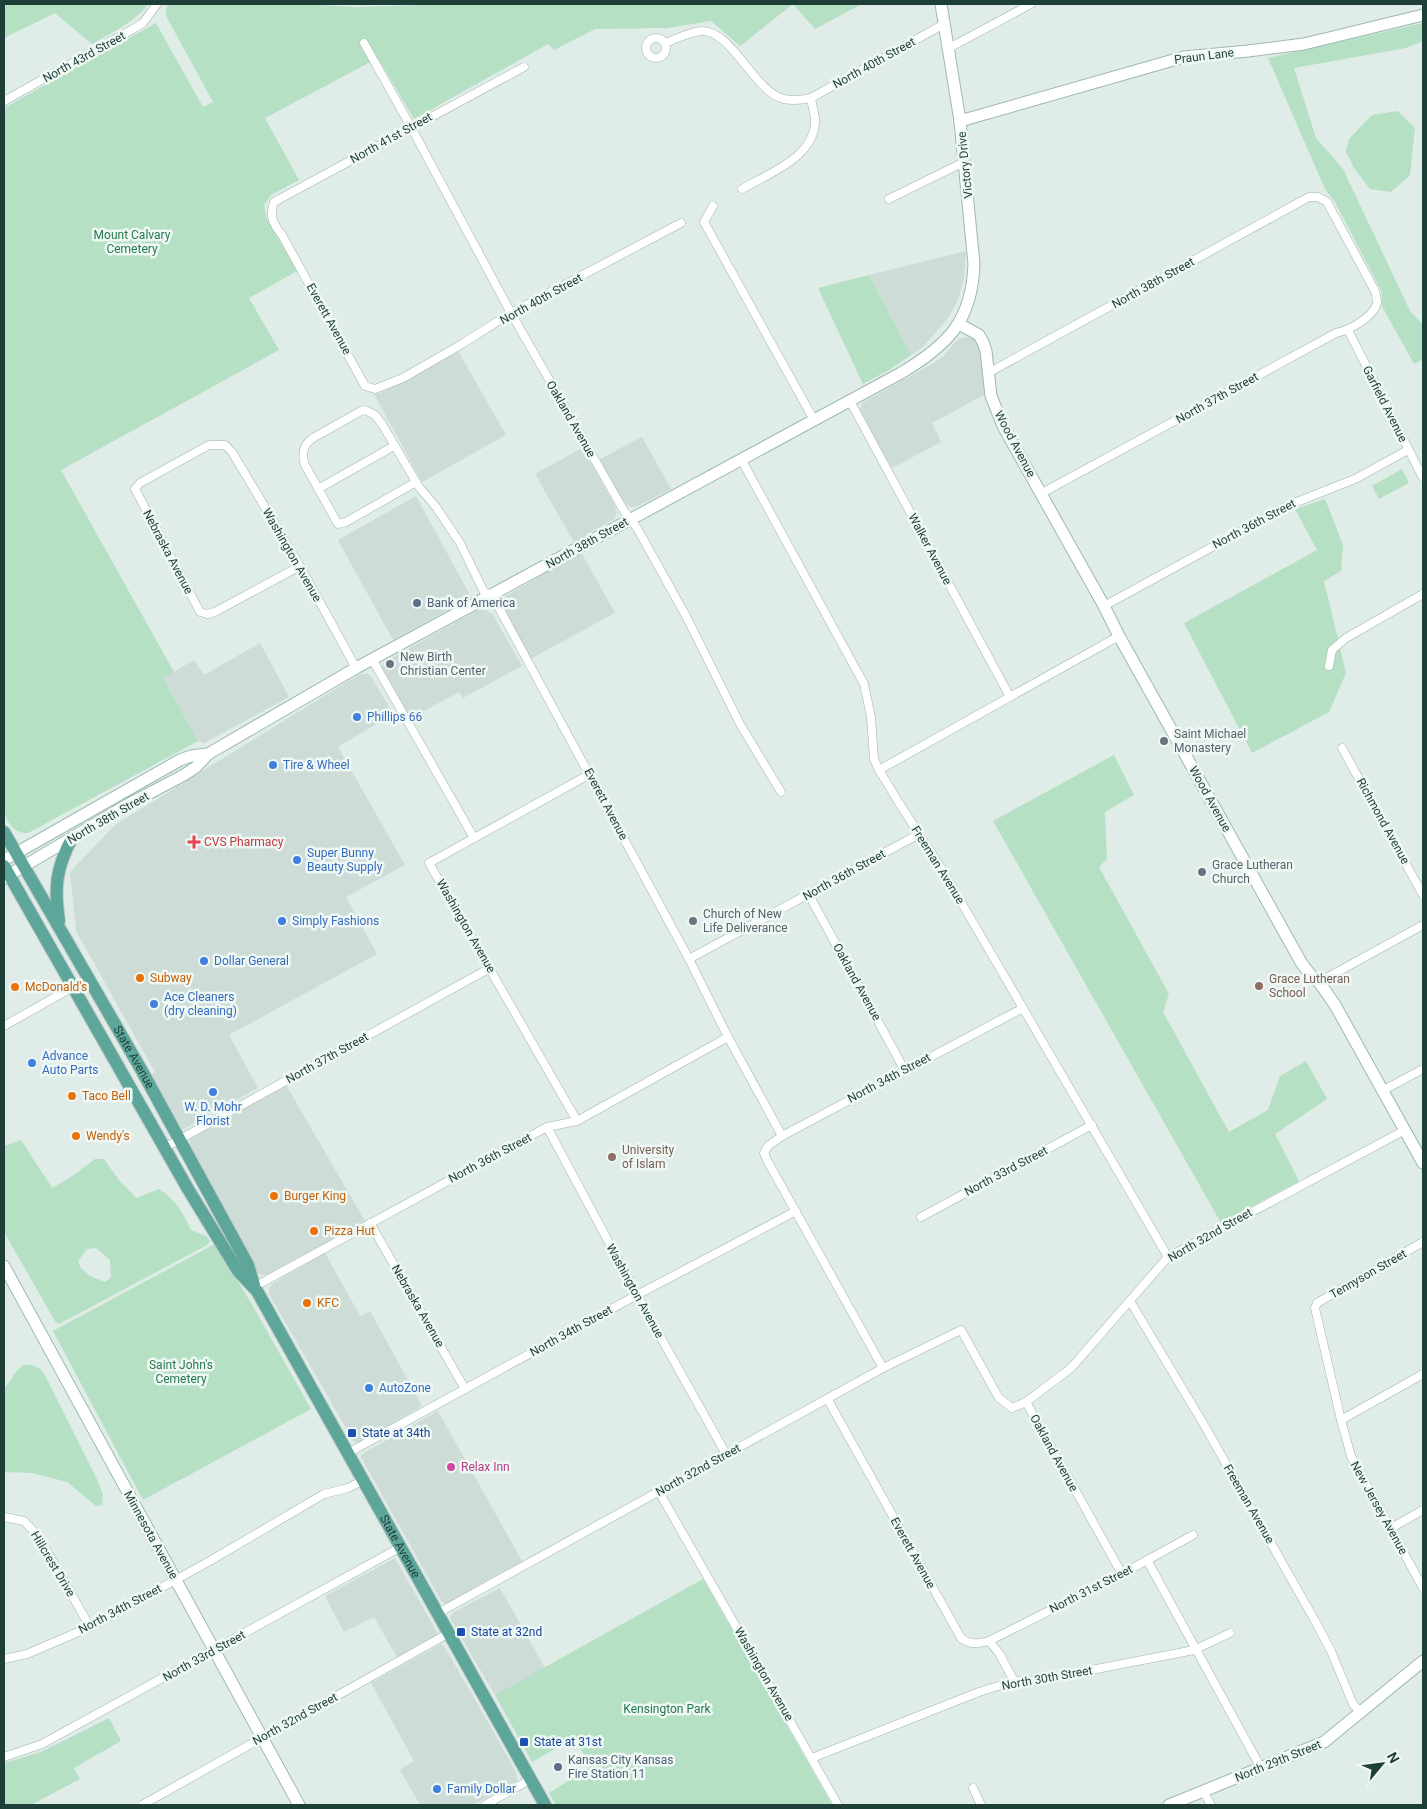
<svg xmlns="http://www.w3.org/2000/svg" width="1427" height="1809" font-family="Roboto,sans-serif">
<rect width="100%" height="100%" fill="#dfece7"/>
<g fill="#cddcd6">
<path d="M966,251l-2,28 -6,21 -10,18 -25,29 -12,8 -42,-80z"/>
<path d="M964,337l8,1 6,5 3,7 3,45 -52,28 9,19 -49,26 -30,-52 -2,-7 2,-6 72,-40 10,-7 12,-15z"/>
<path d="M458,351l48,84 -84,47 -48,-88 7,-1z"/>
<path d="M642,437l29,52 -33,17 -7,1 -6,-3 -27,-44z"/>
<path d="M582,448l32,56 3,9 -3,6 -40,23 -39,-68z"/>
<path d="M416,496l55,101 -78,43 -55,-100z"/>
<path d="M581,552l34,61 -85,46 -28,-53 -1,-5 3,-4z"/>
<path d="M479,609l7,1 7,5 29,51 -59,32 -4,-6 -48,26h-2l-28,-49 2,-6z"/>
<path d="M260,643l29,54 -85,46 -6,-2 -35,-63 31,-18 10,15z"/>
<path d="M360,674h8l4,4 21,36 -55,33 67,118 -59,32 31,57 -148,81 29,53 -72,40 -4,1 -29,-50 -1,-5 3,-2 -79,-141 -6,-59 45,-47z"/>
<path d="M286,1085l79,136 -97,53 -7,1 -4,-2 -67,-126v-6l1,-4z"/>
<path d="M325,1253l35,63 10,-5 52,95 -64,37 -4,-1 -85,-148v-6l3,-4z"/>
<path d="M438,1411l84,150 -76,43 -4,-2 -81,-145 1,-3z"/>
<path d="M395,1558l42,74v4l-40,21 -23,-40 -30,15 -19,-36z"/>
<path d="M500,1588l45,80 -50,27 -45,-77 2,-5z"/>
<path d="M441,1644l3,2 44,76 28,50 1,6v3l-44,24h-53l-20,-35 14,-9 -43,-78z"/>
</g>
<g fill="#b5e0c4" fill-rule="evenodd">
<path d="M4,4h144c-13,18 -37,29 -56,40l-37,-31 -51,25z"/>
<path d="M168,4h134l52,3 104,-3h404l-47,25 -22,-25 -53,42 -29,-25 -44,7 -72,1 -41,21 -6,-6 -134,75 -36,-61 -113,60 34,62 -28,15 -7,10 3,14 30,52 -48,27 30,52 -218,120 113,202 -11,6 35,63 -170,92c-15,0 -18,-8 -24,-20v-705l152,-85 47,84 10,-5 -47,-86v-7z"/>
<path d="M1423,23v18l-17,7 -112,20 22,70 27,31 67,142 13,14v37l-1,-2 -8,4 -32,-58v-14l-47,-90 -10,-13 -57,-131z"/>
<path d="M1398,111l17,17 -5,47 -19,17 -21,-3 -16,-21 -8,-16 3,-13 23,-24z"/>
<path d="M869,275l42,80 -22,15 -26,14 -45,-96z"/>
<path d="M1402,469l7,14 -30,16 -7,-13z"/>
<path d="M1325,499l18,46 -2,26 -17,10 22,92 -17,39 -77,41 -68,-130 133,-73 -22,-41z"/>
<path d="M1114,755l20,40 -29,17 2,47 -8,8 70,127 -6,18 66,120 39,-22 12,-34 26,-15 21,38 -52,35 24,47 -78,42 -228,-402z"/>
<path d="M21,1140l31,48 19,-11 24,-18h9l14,20 18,19 23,-9c16,10 24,24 32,41l15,6 4,5 -3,4 -148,79 -4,-3 -51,-89v-86zM96,1248l14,12 1,17 -6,5c-11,-4 -24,-9 -27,-21l9,-12z"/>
<path d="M215,1244l36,59 60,106 -168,91 -90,-169z"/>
<path d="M23,1365h9l10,5 9,17 45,90 7,18 -1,10 -6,1 -29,-24 -35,-9 -28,-1v-83c7,-8 10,-17 19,-24z"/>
<path d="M703,1579l129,226h-276l-7,-12 42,-26 -17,-29 -42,24 -37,-67z"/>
<path d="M109,1718l12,23 -47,27 6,11 -49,26h-27v-42l37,-11z"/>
</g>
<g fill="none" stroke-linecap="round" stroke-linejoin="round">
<g stroke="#a1b4af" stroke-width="9">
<g id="street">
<circle cx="656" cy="48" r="10"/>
<path d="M364,43l47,84 100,186 113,198 13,17 49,88 54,108 41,68"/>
<path d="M665,43c11,-4 24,-11 37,-12 31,0 52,61 82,68 10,2 18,1 27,-1l133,-74"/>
<path d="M949,48l82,-44"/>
<path d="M524,67l-250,135c-5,14 -1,22 8,33l83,151 10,3 28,-11 59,-34 49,-31 170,-90"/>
<path d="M4,101l129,-72 10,-6 14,-19"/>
<path d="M742,189c27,-16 75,-32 73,-71 -1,-7 -3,-13 -4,-20"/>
<path d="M889,199l75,-37"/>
<path d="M713,206l-9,16 110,198"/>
<path d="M1348,330l75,148"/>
<path d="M988,373l321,-176h9l9,5 48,89c1,4 2,9 2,12 -4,15 -28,27 -41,30l-294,160"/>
<path d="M850,401l160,296"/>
<path d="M741,459l123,225 7,33 3,42 5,11 20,33 44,68 225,386"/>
<path d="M416,482l-70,40 -8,2 -33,-59c-4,-12 -2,-20 8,-27l48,-27 4,-1 10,5 7,9 37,63 17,20 24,36 24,49 8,3 197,364 39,78 54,99"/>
<path d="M318,489l76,-43"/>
<path d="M300,566l-85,46 -8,2 -7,-2 -65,-123 5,-6 69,-38h16l7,7 68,114 56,102"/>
<path d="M1104,606l185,-101 66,-26 53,-29"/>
<path d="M372,659l102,179"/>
<path d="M1329,666l3,-16 14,-12 77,-44"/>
<path d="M1342,748l81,147"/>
<path d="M879,770l240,-134"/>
<path d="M809,895l95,174"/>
<path d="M689,959l230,-125"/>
<path d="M1319,982l104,-57"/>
<path d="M4,1026l85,-48"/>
<path d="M1382,1091l41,-22"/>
<path d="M577,1121l-148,-258 161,-89"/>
<path d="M547,1127l90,168 89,159"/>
<path d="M164,1148l326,-180"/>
<path d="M921,1217l171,-92"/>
<path d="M370,1223l95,166"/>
<path d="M1423,1242l-106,61 -2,5 26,112 10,36 72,132"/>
<path d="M254,1287l293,-160 30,-6 151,-84"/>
<path d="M1130,1301l73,122 111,196 17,32 22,53 7,8"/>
<path d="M883,1368l-115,-206 -4,-9 4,-7 14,-10 241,-128"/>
<path d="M828,1400l133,238c9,7 17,6 28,3l10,12 15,28"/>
<path d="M1026,1402l96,172"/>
<path d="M1341,1420l82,-46"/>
<path d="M348,1453l289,-158 159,-84"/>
<path d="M659,1492l179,313"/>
<path d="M4,1517l20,4 15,16 51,90"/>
<path d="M1391,1528l32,-18"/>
<path d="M1147,1560l114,208"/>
<path d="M438,1613l445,-245 78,-38 38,68 13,10 14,-6 45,-34 97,-111 237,-127"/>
<path d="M989,1641l133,-67 71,-39"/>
<path d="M4,1659l23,-5 63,-27 118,-65 116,-68 24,-6 16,-8"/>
<path d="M4,1757l38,-13 359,-197"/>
<path d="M812,1758l167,-66 35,-11h21l159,-31 36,-17"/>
<path d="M973,1788l8,17"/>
<path d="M1203,1791l8,14"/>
<path d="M142,1805l307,-172"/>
<path d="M485,1805l46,-26"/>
</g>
</g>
<g stroke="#9cb9b1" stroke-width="13">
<g id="secondary">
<path d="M960,121l224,-64 64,-6 56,-7 119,-29"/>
<path d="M959,324l20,11 4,7 3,9 5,45 12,30 101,180 15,30 183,328 11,14 6,4 16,23 88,158"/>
<path d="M4,860l176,-100 11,-4 17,-2"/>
<path d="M4,878l123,-73 57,-30 12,-8 12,-13 148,-86 545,-295c47,-28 71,-52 73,-109l-14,-143 -19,-117"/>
<path d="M4,1266l295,539"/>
<path d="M1169,1805l155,-63 99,-81"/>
</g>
</g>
<g stroke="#c0c9c7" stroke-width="14">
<g id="primary">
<path id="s1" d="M4,832l138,239 106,194 6,20"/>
<path id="s2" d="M4,866l184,323 50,82 19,20 288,514"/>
<path d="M59,921c-5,-33 -3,-53 13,-83"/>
</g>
</g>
<use href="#street" stroke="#fff" stroke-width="8"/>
<use href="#secondary" stroke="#fff" stroke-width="11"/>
<use href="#primary" stroke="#5ea69a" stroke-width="12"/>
</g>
<g fill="#5c6f8a" stroke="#eff8f4" stroke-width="2">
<circle cx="417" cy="603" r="5"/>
<circle cx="558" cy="1767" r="5"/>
</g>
<g fill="#6b7280" stroke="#eff8f4" stroke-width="2">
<circle cx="390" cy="664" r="5"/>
<circle cx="1164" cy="741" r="5"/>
<circle cx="1202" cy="872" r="5"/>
<circle cx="693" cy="921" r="5"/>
</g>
<g fill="#3f7fe0" stroke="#eff8f4" stroke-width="2">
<circle cx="357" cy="717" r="5"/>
<circle cx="273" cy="765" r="5"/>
<circle cx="297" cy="860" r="5"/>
<circle cx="282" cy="921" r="5"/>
<circle cx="204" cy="961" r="5"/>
<circle cx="154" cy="1004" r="5"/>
<circle cx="32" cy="1063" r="5"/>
<circle cx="213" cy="1092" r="5"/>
<circle cx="369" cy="1388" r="5"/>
<circle cx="437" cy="1789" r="5"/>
</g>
<path fill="#e0444e" stroke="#eff8f4" stroke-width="2" d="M191.5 834.5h5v5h5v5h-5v5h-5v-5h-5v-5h5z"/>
<g fill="#e8710a" stroke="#eff8f4" stroke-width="2">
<circle cx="140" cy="978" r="5"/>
<circle cx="15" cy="987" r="5"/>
<circle cx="72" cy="1096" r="5"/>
<circle cx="76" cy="1136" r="5"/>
<circle cx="274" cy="1196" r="5"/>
<circle cx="314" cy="1231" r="5"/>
<circle cx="307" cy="1303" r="5"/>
</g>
<g fill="#8d6e63" stroke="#eff8f4" stroke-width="2">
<circle cx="1259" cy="986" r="5"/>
<circle cx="612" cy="1157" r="5"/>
</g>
<g fill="#1a4fb4" stroke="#eff8f4" stroke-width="2">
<rect x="347" y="1428" width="10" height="10" rx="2.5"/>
<rect x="456" y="1627" width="10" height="10" rx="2.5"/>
<rect x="519" y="1737" width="10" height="10" rx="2.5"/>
</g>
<circle fill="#d1479c" stroke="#eff8f4" stroke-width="2" cx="451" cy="1467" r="5"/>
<g text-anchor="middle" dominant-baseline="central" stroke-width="5" stroke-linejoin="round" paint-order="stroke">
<g font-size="12" fill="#1e3e38" stroke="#eff8f4">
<text transform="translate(1204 56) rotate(-7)">Praun Lane</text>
<text transform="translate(84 57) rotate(-29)">North 43rd Street</text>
<text transform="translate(874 63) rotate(-29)">North 40th Street</text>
<text transform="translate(391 138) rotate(-29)">North 41st Street</text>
<text transform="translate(965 165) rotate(-96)">Victory Drive</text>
<text transform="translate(1153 283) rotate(-29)">North 38th Street</text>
<text transform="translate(541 299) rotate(-29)">North 40th Street</text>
<text transform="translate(329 319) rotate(61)">Everett Avenue</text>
<text transform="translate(1217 398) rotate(-29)">North 37th Street</text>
<text transform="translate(1385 404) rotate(63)">Garfield Avenue</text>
<text transform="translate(571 419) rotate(60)">Oakland Avenue</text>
<text transform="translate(1015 444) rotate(62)">Wood Avenue</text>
<text transform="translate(1254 524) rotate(-28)">North 36th Street</text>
<text transform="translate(587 543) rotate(-29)">North 38th Street</text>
<text transform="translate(930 549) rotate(62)">Walker Avenue</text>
<text transform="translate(168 552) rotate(62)">Nebraska Avenue</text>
<text transform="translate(292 555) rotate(60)">Washington Avenue</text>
<text transform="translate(1210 799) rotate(61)">Wood Avenue</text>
<text transform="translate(606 804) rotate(62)">Everett Avenue</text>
<text transform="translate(108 818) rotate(-30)">North 38th Street</text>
<text transform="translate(1383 821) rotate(61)">Richmond Avenue</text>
<text transform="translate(938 865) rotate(58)">Freeman Avenue</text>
<text transform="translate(844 875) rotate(-29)">North 36th Street</text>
<text transform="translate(466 926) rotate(60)">Washington Avenue</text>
<text transform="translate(857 982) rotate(61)">Oakland Avenue</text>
<text stroke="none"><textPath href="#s1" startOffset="260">State Avenue</textPath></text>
<text transform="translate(327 1058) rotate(-29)">North 37th Street</text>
<text transform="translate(889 1078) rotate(-28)">North 34th Street</text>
<text transform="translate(490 1158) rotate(-28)">North 36th Street</text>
<text transform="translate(1006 1171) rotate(-28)">North 33rd Street</text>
<text transform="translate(1210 1235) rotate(-30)">North 32nd Street</text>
<text transform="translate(1368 1274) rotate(-30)">Tennyson Street</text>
<text transform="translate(635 1291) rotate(61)">Washington Avenue</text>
<text transform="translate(418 1306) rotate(60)">Nebraska Avenue</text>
<text transform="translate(571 1331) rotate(-29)">North 34th Street</text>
<text transform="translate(1054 1453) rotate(61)">Oakland Avenue</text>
<text transform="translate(698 1470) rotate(-29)">North 32nd Street</text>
<text transform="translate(1249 1504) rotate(60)">Freeman Avenue</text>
<text transform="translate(1379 1508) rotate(61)">New Jersey Avenue</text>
<text transform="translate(151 1535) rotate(61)">Minnesota Avenue</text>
<text stroke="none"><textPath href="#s2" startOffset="788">State Avenue</textPath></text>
<text transform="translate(913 1553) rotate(61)">Everett Avenue</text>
<text transform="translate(53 1564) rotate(59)">Hillcrest Drive</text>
<text transform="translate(1091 1589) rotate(-27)">North 31st Street</text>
<text transform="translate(120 1609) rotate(-28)">North 34th Street</text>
<text transform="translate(204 1656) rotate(-29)">North 33rd Street</text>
<text transform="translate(764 1674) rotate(60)">Washington Avenue</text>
<text transform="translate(1047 1678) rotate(-10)">North 30th Street</text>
<text transform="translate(295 1719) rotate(-29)">North 32nd Street</text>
<text transform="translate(1278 1761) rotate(-22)">North 29th Street</text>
</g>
<g font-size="12" fill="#24794c" stroke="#eff8f4">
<text x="132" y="235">Mount Calvary<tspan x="132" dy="14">Cemetery</tspan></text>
<text x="181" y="1365">Saint John's<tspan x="181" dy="14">Cemetery</tspan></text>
<text x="667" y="1709">Kensington Park</text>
</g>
<g font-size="12" fill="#4e5e75" stroke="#eff8f4" text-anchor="start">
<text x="427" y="603">Bank of America</text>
<text x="568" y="1760">Kansas City Kansas<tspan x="568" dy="14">Fire Station 11</tspan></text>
</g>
<g font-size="12" fill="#5b616d" stroke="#eff8f4" text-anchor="start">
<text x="400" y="657">New Birth<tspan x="400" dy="14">Christian Center</tspan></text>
<text x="1174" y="734">Saint Michael<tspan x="1174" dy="14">Monastery</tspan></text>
<text x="1212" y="865">Grace Lutheran<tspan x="1212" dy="14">Church</tspan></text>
<text x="703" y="914">Church of New<tspan x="703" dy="14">Life Deliverance</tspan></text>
</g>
<g font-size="12" fill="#366cbe" stroke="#eff8f4" text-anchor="start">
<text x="367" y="717">Phillips 66</text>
<text x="283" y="765">Tire &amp; Wheel</text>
<text x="307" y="853">Super Bunny<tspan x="307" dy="14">Beauty Supply</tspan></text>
<text x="292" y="921">Simply Fashions</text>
<text x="214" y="961">Dollar General</text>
<text x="164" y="997">Ace Cleaners<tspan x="164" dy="14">(dry cleaning)</tspan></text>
<text x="42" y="1056">Advance<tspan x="42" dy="14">Auto Parts</tspan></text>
<text x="213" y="1107" text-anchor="middle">W. D. Mohr<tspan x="213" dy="14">Florist</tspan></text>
<text x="379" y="1388">AutoZone</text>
<text x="447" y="1789">Family Dollar</text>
</g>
<g font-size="12" fill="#be3a42" stroke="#eff8f4" text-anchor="start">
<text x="204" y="842">CVS Pharmacy</text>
</g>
<g font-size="12" fill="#c56008" stroke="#eff8f4" text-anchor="start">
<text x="150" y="978">Subway</text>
<text x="25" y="987">McDonald's</text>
<text x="82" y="1096">Taco Bell</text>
<text x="86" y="1136">Wendy's</text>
<text x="284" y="1196">Burger King</text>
<text x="324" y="1231">Pizza Hut</text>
<text x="317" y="1303">KFC</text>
</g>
<g font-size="12" fill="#785e54" stroke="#eff8f4" text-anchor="start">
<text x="1269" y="979">Grace Lutheran<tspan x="1269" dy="14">School</tspan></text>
<text x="622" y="1150">University<tspan x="622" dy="14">of Islam</tspan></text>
</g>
<g font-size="12" fill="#164399" stroke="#eff8f4" text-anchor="start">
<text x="362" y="1433">State at 34th</text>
<text x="471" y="1632">State at 32nd</text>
<text x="534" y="1742">State at 31st</text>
</g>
<g font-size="12" fill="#b23c85" stroke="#eff8f4" text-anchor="start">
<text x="461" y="1467">Relax Inn</text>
</g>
</g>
<rect width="1427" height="1809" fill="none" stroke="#1e3e38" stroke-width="10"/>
<g transform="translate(1382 1764) rotate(61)" stroke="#eff8f4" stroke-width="4" paint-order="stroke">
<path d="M0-4L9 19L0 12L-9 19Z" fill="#1e3e38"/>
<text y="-8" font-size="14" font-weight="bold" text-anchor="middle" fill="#1e3e38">N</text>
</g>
</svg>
